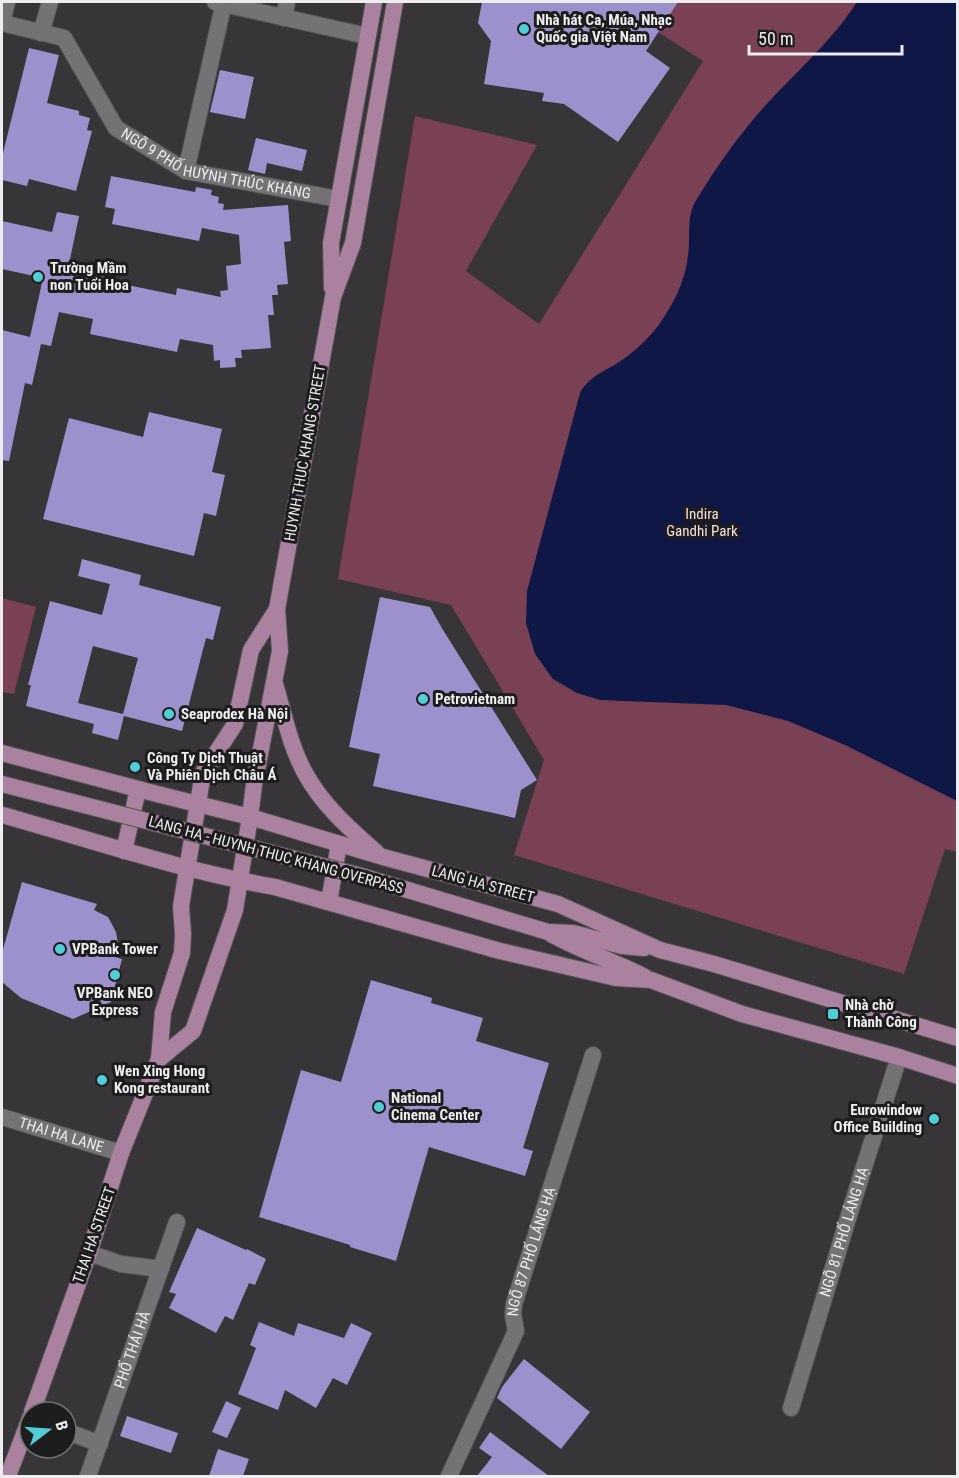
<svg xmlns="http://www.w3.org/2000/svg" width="959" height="1478" font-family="'Roboto Condensed',sans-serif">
<rect width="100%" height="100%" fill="#373538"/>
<g fill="#7a4054">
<path d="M623,2h334v850l-12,-3 -41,125 -390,-119 30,-95 -93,-155 -113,-26 77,-463 122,29 -71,126 73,53 164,-263 -84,-54z"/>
<path d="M2,598l34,9 -22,87 -12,-2z"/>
</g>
<path fill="#0e1745" d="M857,2h100v799l-112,-56 -57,-24 -62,-16 -126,-5 -23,-7 -24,-14 -18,-25 -9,-31 1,-32 53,-198c9,-17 26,-22 42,-33 13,-9 26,-21 36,-34 15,-21 27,-44 30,-70 3,-18 -2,-37 7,-54 20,-33 43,-66 69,-95 32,-35 68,-66 93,-105z"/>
<g fill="#9c91cc" fill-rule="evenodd">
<path d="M482,2h196l-32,49 24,17 -52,74 -54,-38 -22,-3 2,-8 -60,-9 7,-43 -13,-18z"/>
<path d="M29,48l30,7 -12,48 32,8v4l11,3 -3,12 5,1 -16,60 -47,-12 -2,7 -25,-6v-23z"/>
<path d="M220,70l34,7 -9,42 -35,-7z"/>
<path d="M256,138l51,12 -5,21 -35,-8 -2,11 -17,-4z"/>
<path d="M111,176l84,16 1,-5 16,3 -1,5 8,2 -1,6 6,1 -1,6 65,-5 3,36 -7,1 4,42 -11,1 1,10h-6l2,20h-6l3,33 -30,2 1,8h-7l1,9 -16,1v-8l-6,1 -1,-16 -33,-6 -3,13 -87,-18 3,-15 -34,-7 -8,34 -10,-2 -9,41 -7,-2 -16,78 -7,-1v-130l28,7 13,-59 -41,-9v-48l50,11 5,-20 22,4 -11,53 46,10 -1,3 63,13 1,-7 44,9 -1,-6 8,-1 -2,-24 15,-2 -2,-29 -37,-7 -3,13 -87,-17 3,-15 -10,-2z"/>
<path d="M149,412l73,17 -10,43 13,3 -9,41 -12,-3 -10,43 -151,-37 26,-101 74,19z"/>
<path d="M82,559l59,16 -2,10 82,22 -8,33 -7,-2 -24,93 -58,-15 -6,24 -26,-7 2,-9 -68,-18 5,-21h-3l22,-84 52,14 8,-31 -32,-8zM93,646l45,12 -15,56 -45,-11z"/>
<path d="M380,597l50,10 13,23 94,150 -16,10 -6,28 -142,-32 7,-32 -31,-7z"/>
<path d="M22,882l75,22 -3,6 14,7 8,15 2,12 -3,13 7,2 -11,43 -38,17 -52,-21 -19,-16v-29z"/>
<path d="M371,980l61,18 -1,5 52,15 -7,23 73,22 -26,85 10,3 -8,25 -96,-29 -33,114 -46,-14v-2l-91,-28 42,-147 40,12z"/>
<path d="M197,1228l49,22 1,-1 19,10 -11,26 -6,-2 -16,37 -8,-4 -9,17 -47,-25 7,-14 -7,-2z"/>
<path d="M259,1322l35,14 4,-13 46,15 7,-15 21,10 -25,52 -14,-7 -17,30 -31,-18 -7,20 -40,-16 18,-46 -6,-3z"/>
<path d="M524,1359l66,53 -29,37 -64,-51 5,-11z"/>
<path d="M226,1401l15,7 -14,30 -15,-6z"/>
<path d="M127,1416l51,17 -7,20 -51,-17z"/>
<path d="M490,1432l59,44h-72l15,-19 -13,-9z"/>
<path d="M218,1449l31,10 -6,17h-34z"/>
</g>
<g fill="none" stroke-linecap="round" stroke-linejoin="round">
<g stroke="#555355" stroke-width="18">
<g id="minor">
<path d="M215,2l152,34"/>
<path d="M284,18l3,-16"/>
<path id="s1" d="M2,23l62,15 52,90 70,43 152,28"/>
<path d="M2,23l5,-21"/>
<path d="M41,33l9,-31"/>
<path d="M186,171l38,-169"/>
<path id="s2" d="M2,1117l119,36"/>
<path d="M89,1253l32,11 40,5"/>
<path id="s3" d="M791,1408l61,-203 47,-148"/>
<path d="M66,1431l34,13"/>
<path id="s4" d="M88,1476l89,-254"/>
<path id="s5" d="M449,1476l67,-145 -3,-16 1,-11 79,-249"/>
</g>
</g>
<g stroke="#555355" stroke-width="18">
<g id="primary">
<path d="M332,288l-1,-45 43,-241"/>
<path d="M275,684c9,30 15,62 30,89 18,33 45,56 72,80"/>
<path d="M2,753l155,41 93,23 133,40 175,47 102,46 54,14 244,74"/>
<path d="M2,815c90,25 180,56 273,72l225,64 116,27 35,2 91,34 157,43 59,19"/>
<path d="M124,851l14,-62"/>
<path d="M329,902l10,-58"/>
<path d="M548,932l25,1 49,13 22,2"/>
<path d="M551,934c30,17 63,27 94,43"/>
<path d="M159,1059l34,-28 42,-121 15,-93 4,-32 26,-134 -3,-42 56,-312 20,-54 42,-241"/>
<path d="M32,1412l57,-159 32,-100 38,-94 4,-47 19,-59 1,-19 -2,-28 22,-133 32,-49 16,-74 26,-41"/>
<path d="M8,1476l22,-58"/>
</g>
</g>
<use href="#minor" stroke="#747275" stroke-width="16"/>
<use href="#primary" stroke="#aa82a0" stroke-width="16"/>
<g stroke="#555355" stroke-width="18" stroke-linecap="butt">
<path id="primary-bridge" d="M2,784l359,92 187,56"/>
</g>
<use href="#primary-bridge" stroke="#aa82a0" stroke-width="16"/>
</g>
<g fill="#52ccd6" stroke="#1e1d1e" stroke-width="2">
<circle cx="524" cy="29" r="6"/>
<circle cx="38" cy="277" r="6"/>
<circle cx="423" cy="699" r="6"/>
<circle cx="169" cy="714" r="6"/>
<circle cx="135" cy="767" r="6"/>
<circle cx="60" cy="949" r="6"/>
<circle cx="115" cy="975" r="6"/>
<rect x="827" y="1008" width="12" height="12" rx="3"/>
<circle cx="102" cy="1080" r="6"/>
<circle cx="379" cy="1107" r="6"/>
<circle cx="934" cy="1119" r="6"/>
</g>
<g text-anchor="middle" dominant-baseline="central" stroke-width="6" stroke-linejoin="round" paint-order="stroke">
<g font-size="15" font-weight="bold" fill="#edecee" stroke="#1e1d1e" text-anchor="start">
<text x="536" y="20">Nhà hát Ca, Múa, Nhạc<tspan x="536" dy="17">Quốc gia Việt Nam</tspan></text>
<text x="50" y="268">Trường Mầm<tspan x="50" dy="17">non Tuổi Hoa</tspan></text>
<text x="435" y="699">Petrovietnam</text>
<text x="181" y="714">Seaprodex Hà Nội</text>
<text x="147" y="758">Công Ty Dịch Thuật<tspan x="147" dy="17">Và Phiên Dịch Châu Á</tspan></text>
<text x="72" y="949">VPBank Tower</text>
<text x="115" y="993" text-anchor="middle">VPBank NEO<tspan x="115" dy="17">Express</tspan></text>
<text x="845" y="1005">Nhà chờ<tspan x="845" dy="17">Thành Công</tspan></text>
<text x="114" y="1071">Wen Xing Hong<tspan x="114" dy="17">Kong restaurant</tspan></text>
<text x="391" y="1098">National<tspan x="391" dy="17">Cinema Center</tspan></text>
<text x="922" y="1110" text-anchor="end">Eurowindow<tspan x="922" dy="17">Office Building</tspan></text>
</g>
<g font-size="15" fill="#edecee" stroke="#1e1d1e">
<text stroke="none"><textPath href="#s1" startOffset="276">NGÕ 9 PHỐ HUỲNH THÚC KHÁNG</textPath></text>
<text transform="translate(305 453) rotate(-80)">HUYNH THUC KHANG STREET</text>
<text transform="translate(276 855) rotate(15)">LANG HA - HUYNH THUC KHANG OVERPASS</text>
<text transform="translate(483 884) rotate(15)">LANG HA STREET</text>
<text stroke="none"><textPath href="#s2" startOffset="62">THAI HA LANE</textPath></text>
<text stroke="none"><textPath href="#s3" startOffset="184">NGÕ 81 PHỐ LÁNG HẠ</textPath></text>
<text transform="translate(94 1235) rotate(-71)">THAI HA STREET</text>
<text stroke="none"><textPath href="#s5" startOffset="242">NGÕ 87 PHỐ LÁNG HẠ</textPath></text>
<text stroke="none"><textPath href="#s4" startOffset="134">PHỐ THÁI HÀ</textPath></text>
</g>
<g font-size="15" fill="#f2dee3" stroke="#1e1d1e">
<text x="702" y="514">Indira<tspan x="702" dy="17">Gandhi Park</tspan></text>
</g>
</g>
<rect width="959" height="1478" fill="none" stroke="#edecee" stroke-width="6"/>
<g transform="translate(48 1430) rotate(73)"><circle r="28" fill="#1e1d1e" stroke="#717071" stroke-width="1.5"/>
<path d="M0-4.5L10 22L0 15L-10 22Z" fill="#52ccd6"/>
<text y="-9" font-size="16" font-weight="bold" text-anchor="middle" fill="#edecee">B</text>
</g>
<path d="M749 45v9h153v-9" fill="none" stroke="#edecee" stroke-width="3"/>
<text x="758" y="45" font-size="18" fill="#edecee" stroke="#1e1d1e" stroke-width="4.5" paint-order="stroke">50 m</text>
</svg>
